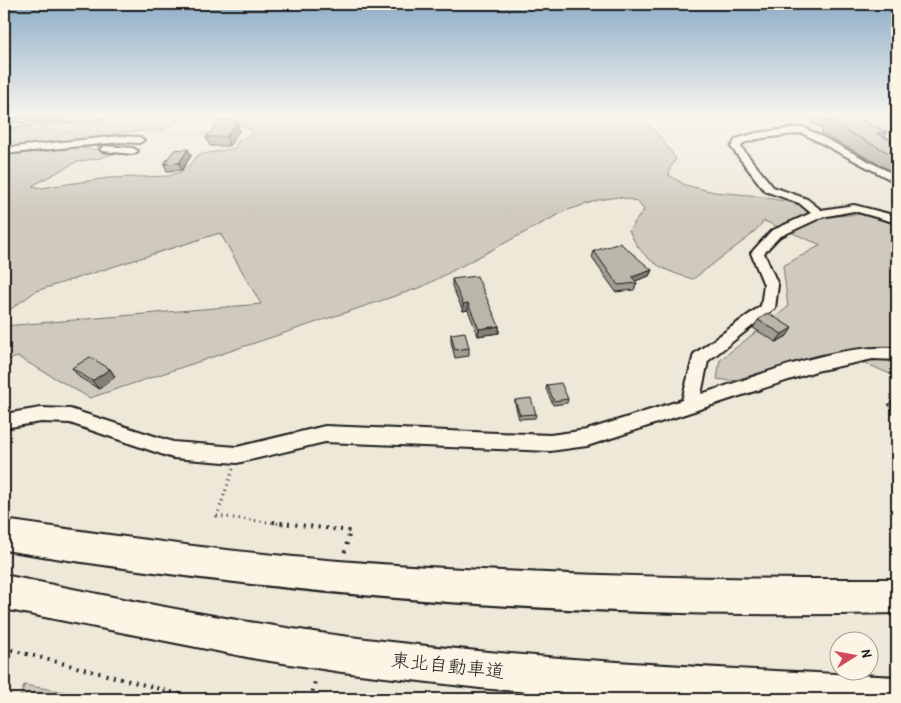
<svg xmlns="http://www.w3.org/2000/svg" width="901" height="703" font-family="'Patrick Hand','Klee One',sans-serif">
<rect width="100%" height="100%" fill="#eee8d9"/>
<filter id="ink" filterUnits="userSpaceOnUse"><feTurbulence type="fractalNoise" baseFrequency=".02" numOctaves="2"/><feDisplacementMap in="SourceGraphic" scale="10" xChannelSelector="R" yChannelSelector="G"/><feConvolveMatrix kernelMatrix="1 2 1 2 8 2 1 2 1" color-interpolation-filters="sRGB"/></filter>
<g filter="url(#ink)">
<g fill="#cfcabd" stroke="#76736c">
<path d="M127,115h64l-27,15 -46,2 -14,6 -44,8 52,5 1,3 -13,4 -24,4 -44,24 9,2 67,-10 61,-2 16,-6 13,-15 37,-7 3,-7 13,-6 1,-4 -17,-9 -2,-2 3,-3 -14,-2 107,4 11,-4h302l-1,4 18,16 17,24 -6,9 -1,7 16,10 29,7 36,3 39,7 47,14 24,-2 37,10v153l-30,-13 -40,-10 -96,27 -14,-2 3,-19 68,-53 -5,-41 38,-21 -57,-24 -14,15 -57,43c-30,-8 -52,-19 -64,-49l15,-20 -7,-9 -19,-4 -19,3 -34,11 -143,76 -332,111 -72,-41 -14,4v-35l257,-22 -41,-71 -184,58 -32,23v-183l30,-6 60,-3z"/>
<path d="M834,115h63v27z"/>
<path d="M24,685l83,14h-87z"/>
</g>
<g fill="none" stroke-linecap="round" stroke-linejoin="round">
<path stroke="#6f6c67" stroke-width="2" d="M4,129c38,-6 77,-5 114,-14"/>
<g stroke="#1c1c1c" stroke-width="4">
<g id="minor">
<path d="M4,115h36l-4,3 -32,1z"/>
<path d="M886,115h11v5z"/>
<path d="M803,127l94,49v7l-95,-50 -45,6 -14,4 -2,4 32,40 34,12 14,11 33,-5 43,11v7l-43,-12 -32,6 -43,20 -15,16 14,32 -3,23 -67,53 -7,33c62,-19 130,-50 196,-46v12l-24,-1 -57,12 -229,75 -37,5 -225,-9 -88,21 -64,-5 -103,-35 -29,-1 -37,6v-14l37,-6 29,1 103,33 64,5 88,-21 225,9 37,-5 95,-30 12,-46 67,-48 3,-21 -13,-32 20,-22 40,-18 -12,-10 -34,-12 -34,-44 5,-8 20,-6z"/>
<path d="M120,136l19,1 5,3 -5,3 -19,-1 -116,12v-6z"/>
<path d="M105,146l28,2 5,3 -5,3 -31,-3 -2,-2z"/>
</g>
</g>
<g stroke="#1c1c1c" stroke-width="4">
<g id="highway">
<path d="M4,520c111,16 223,32 335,41 186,14 372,19 558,18v34c-298,7 -598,-15 -893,-63z"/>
<path d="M4,575c112,23 225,46 338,61 184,24 370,32 555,41v22h-286l-131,-11 -138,-16 -85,-13 -253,-50z"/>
</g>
</g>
<g stroke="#1c1c1c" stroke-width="1" stroke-dasharray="0.5 2" stroke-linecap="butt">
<path d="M276,115l53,3 8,-3"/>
<path d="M4,132h76"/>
<path d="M145,133l65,1"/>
<path d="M195,138l16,-17 39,-6"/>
</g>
<path stroke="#1c1c1c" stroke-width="3" stroke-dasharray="1 4.5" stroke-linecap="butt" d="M233,469l-16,47 67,8"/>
<g stroke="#1c1c1c" stroke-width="4" stroke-dasharray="2 5.5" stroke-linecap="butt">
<path d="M273,522l77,9 -6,24"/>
<path d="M4,648l194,51"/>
<path d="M311,699l4,-18"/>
</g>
<use href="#minor" fill="#fcf5e5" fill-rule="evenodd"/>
<use href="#highway" fill="#fcf5e5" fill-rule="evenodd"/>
</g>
<g fill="#a09d92" stroke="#1c1c1c">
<path d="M71,115l-7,6 -52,2 -8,6v-12z"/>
<path d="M813,115h36l39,23 -1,1 10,5v30l-76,-41 2,-4 -13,-7z"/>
<path d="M239,129v2l-10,15h-19l-4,-9z"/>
<path d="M188,149l3,7 -9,14 -15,1 -3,-7z"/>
<path d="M594,251l58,19 -3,6 -14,5 2,2 -3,7 -18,2 -24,-34z"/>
<path d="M452,279l47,47v7l-21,3 -10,-26 -5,1 -11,-25z"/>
<path d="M758,320l29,16 -11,6 -23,-14z"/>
<path d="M451,334l18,14v8l-14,2 -4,-16z"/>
<path d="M72,368l38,1 5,8 -16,12 -20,-12z"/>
<path d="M547,385l21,14 -1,4 -14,2 -7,-16z"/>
<path d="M897,396v15l-9,-6z"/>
<path d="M515,400l21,14 -1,4 -16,1 -4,-15z"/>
</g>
<g fill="#827f77" stroke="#1c1c1c">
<path d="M64,115h7l-7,6 -2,-4z"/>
<path d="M9,119l3,4 -8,6v-6z"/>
<path d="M237,120l2,11 -10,15 -3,-9z"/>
<path d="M887,132l-7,12 -4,-11z"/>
<path d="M188,149l3,7 -9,14 -3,-7z"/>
<path d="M652,270l-3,6 -19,7 2,-6z"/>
<path d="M468,303v7l-5,1v-7z"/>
<path d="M499,326v7l-21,3 1,-7z"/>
<path d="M792,328l-5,8 -11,6 6,-8z"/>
<path d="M110,369l5,8 -16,12 -7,-8z"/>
</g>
<g fill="#bab6aa" stroke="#1c1c1c">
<path d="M34,115h30l-2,2 -53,2 -5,4v-6l30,-1z"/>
<path d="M824,115h25l38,17 -11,1 21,11v13l-70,-36h9z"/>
<path d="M220,120h17v2l-11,15h-20z"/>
<path d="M188,149l-9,14 -15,1 10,-14z"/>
<path d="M620,243l32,27 -20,7 5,6 -19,2 -24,-34z"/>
<path d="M477,276l22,50 -20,3 -11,-26 -5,1 -11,-25z"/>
<path d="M768,313l24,15 -10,6 -24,-14z"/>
<path d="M465,332l4,16 -14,2 -4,-16z"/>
<path d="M90,357l20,12 -18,12 -20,-13z"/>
<path d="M561,383l7,16 -14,2 -7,-16z"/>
<path d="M531,398l5,16 -16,1 -5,-15z"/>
</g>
</g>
<linearGradient id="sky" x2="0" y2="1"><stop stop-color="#8eadc8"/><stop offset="0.54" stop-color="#f7f5ee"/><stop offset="1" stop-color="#f7f5ee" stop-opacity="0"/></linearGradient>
<rect width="901" height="213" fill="url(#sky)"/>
<g text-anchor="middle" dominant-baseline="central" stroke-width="4" stroke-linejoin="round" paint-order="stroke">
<g font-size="19" fill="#1c1c1c" stroke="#fcf5e5">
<text transform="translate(448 665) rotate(6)">東北自動車道</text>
</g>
</g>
<rect width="901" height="703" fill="none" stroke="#fcf5e5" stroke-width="20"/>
<rect x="10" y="10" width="881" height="683" fill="none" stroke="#1c1c1c" stroke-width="2" filter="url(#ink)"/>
<g transform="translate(854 656) rotate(79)"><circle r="24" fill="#fcf5e5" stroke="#a29e95"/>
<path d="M0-4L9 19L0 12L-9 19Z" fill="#d1495b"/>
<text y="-8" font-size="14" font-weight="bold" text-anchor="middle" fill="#1c1c1c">N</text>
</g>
</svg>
